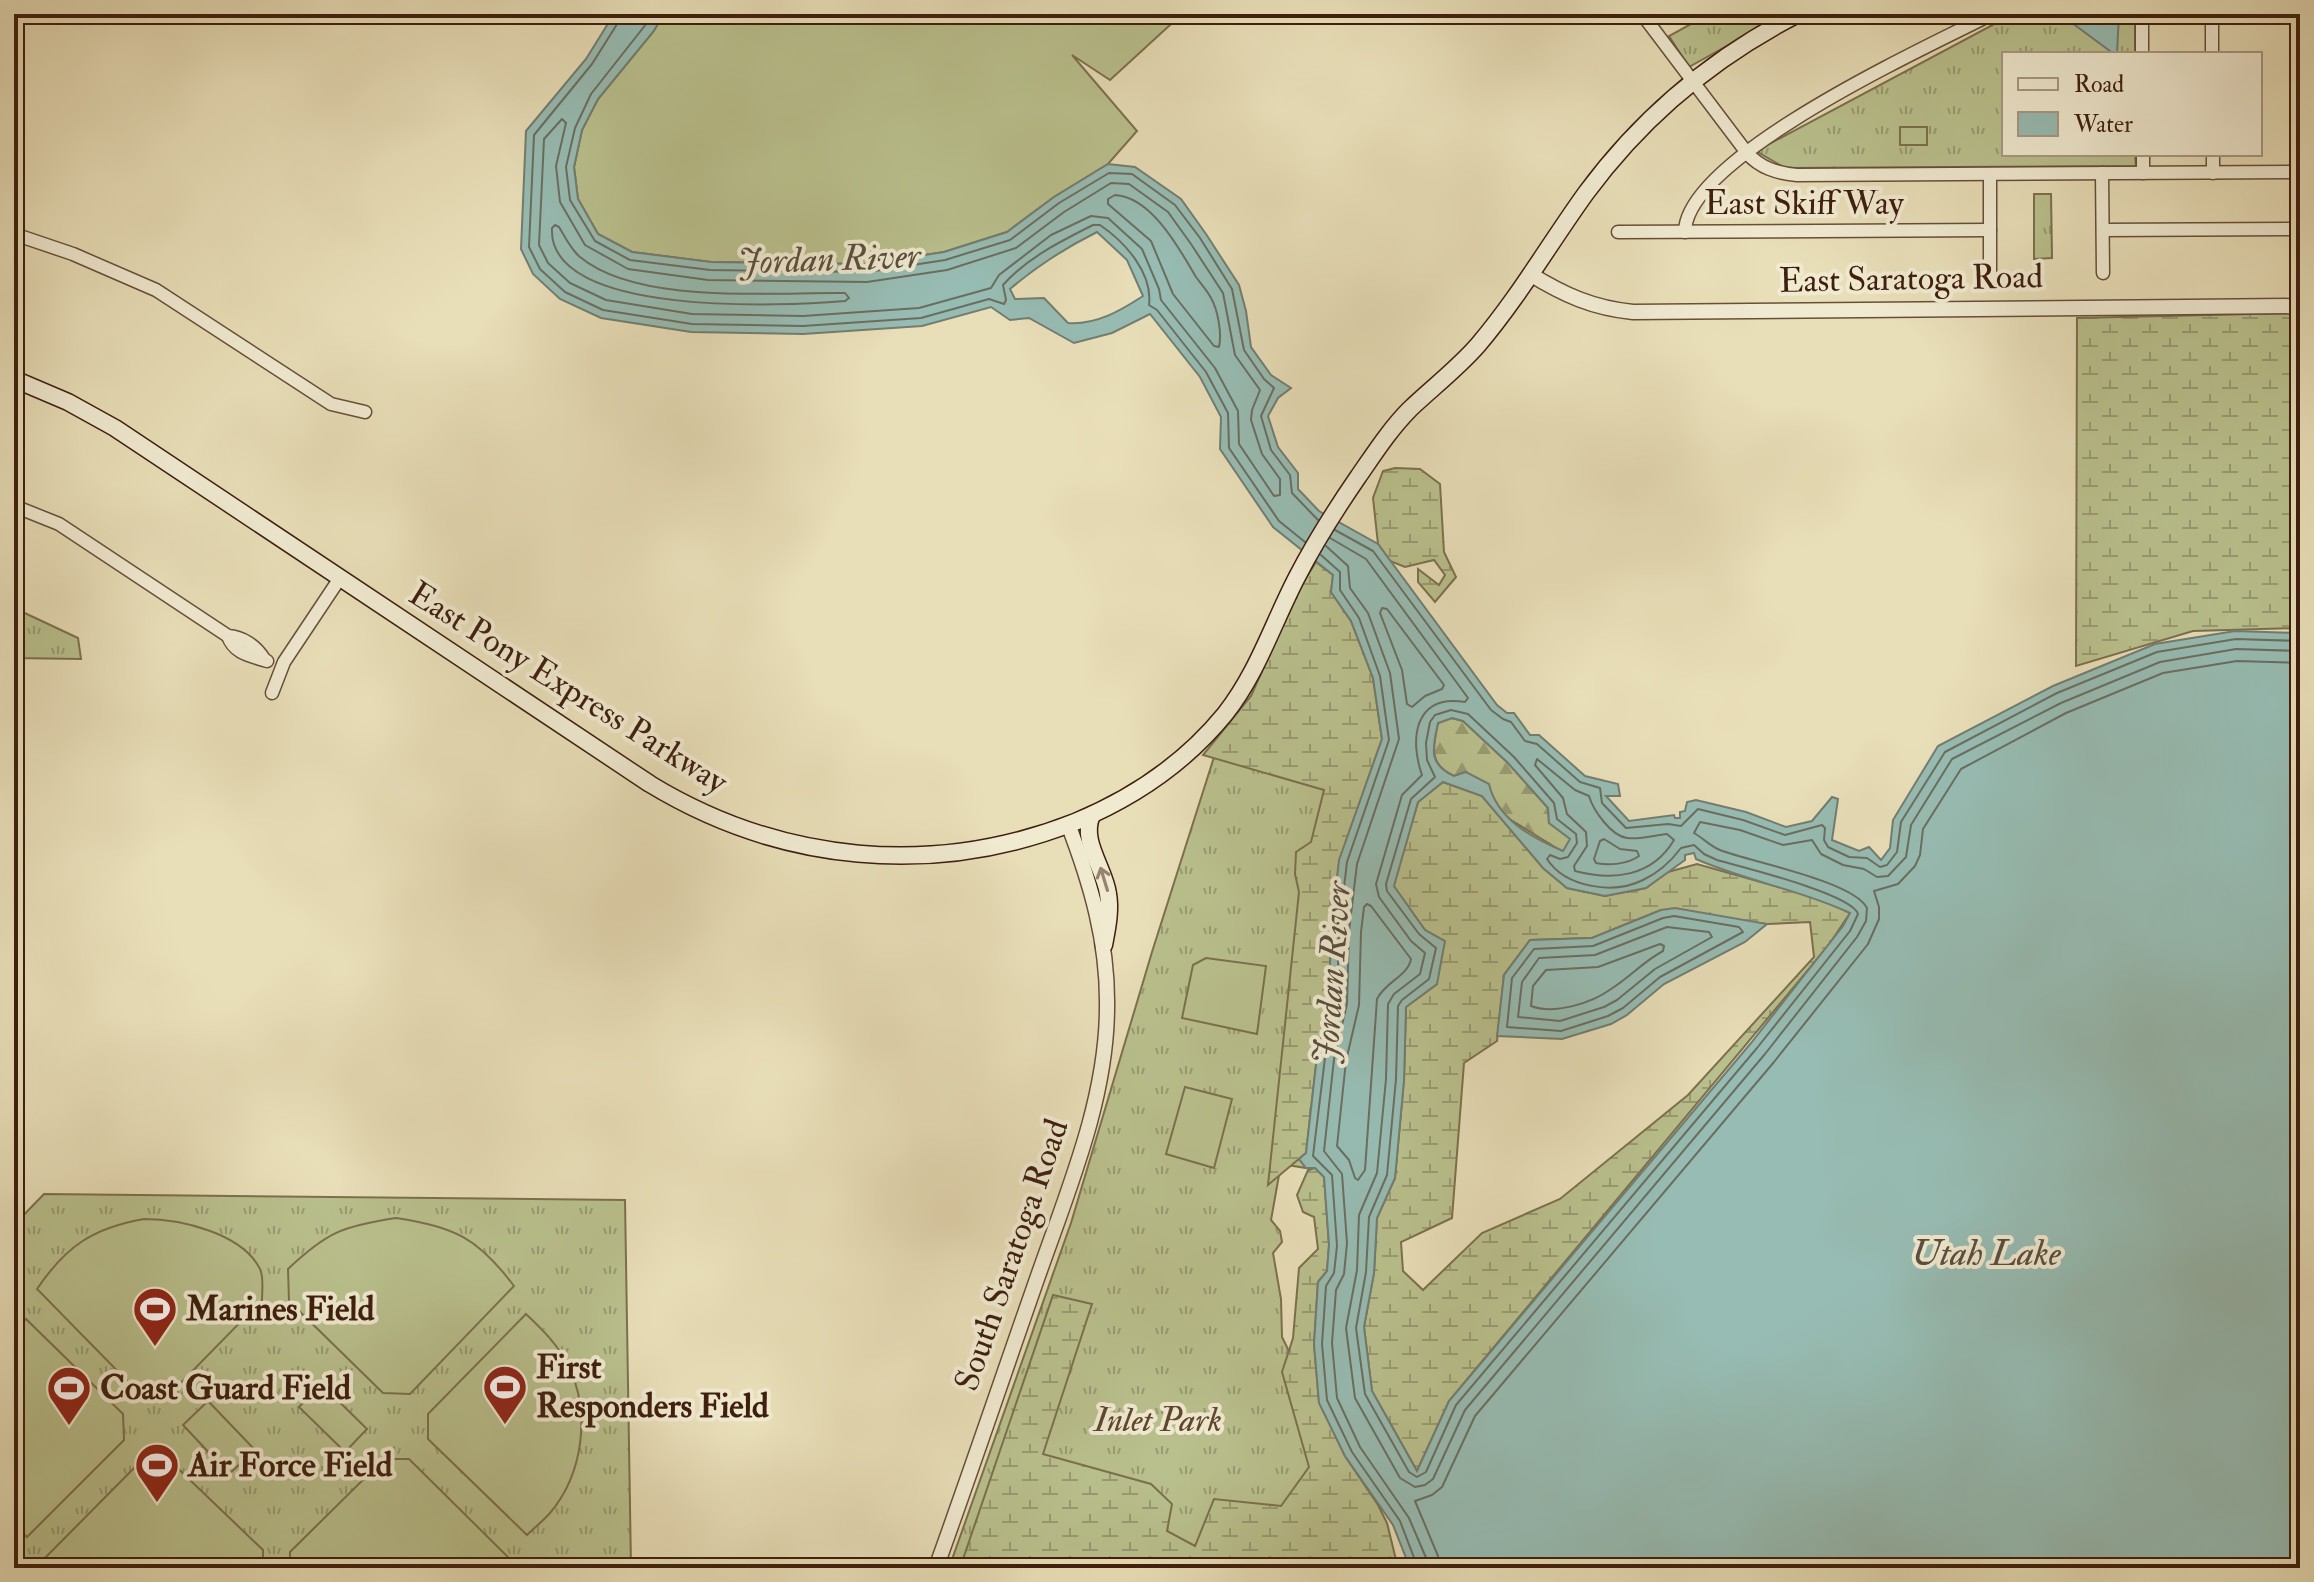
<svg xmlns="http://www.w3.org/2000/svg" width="2314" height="1582" font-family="'IM FELL Double Pica',serif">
<defs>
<pattern id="grass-tufts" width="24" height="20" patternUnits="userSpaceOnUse" patternTransform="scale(2)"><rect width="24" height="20" fill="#b9c08d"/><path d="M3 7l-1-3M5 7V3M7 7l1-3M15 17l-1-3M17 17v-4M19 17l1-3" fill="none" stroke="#989b72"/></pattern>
<pattern id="forest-firs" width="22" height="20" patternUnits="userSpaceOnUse" patternTransform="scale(2)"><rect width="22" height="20" fill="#b9c08d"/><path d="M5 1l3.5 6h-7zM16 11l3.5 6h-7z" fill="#989b72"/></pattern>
<pattern id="wetland-marsh" width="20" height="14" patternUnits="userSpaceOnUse" patternTransform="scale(2)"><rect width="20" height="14" fill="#b9c08d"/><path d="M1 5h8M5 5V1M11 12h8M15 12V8" fill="none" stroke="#989b72"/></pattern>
</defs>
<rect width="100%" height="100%" fill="#e8deb8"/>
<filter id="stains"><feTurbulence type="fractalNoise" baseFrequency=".0025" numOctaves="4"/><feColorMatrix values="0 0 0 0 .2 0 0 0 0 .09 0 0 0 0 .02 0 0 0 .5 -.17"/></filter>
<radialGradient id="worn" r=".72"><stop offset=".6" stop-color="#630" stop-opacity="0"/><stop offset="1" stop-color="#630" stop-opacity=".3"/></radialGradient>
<g fill="url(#grass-tufts)" stroke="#7c704e" stroke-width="2">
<path d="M1709,14h75l-95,53 -20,-31z"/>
<path d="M2013,14h122v40h-131v100h131l1,12 -351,2 -29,-17z"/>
<path d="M2034,194h17l1,64 -18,1z"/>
<path d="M1316,562l35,59 -52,538 7,9 -25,-4 -10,56 9,11 2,11 -9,11 8,46 1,38 54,110 -108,121h-279l122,-345 81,-271 70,-220 36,-53 41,-90z"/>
<path d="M14,608l64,30 3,21 -67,-1z"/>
<path d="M44,1194l581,6 6,368h-617v-343z"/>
</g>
<path fill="url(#forest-firs)" stroke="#7c704e" stroke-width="2" d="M1452,718l11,3 45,42 40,45 1,15 22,16 -8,13 -57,-35 -40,-45 -12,4c-26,-12 -21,-29 -16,-53z"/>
<g fill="url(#wetland-marsh)" stroke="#7c704e" stroke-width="2" fill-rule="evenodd">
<path d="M2300,313v315l-107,3 -117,35 1,-348z"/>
<path d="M1395,468l25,1 20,15 4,68 12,25 -21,25 -17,-20v-13l21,16 6,-10 -11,-15 -29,7 -15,-6 -12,-17 -5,-46 10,-27z"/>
<path d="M1316,562l17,13 -2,17 20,29 22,57 9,61 -19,54 -32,137 -2,73 -12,53 -11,97 -38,32 31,-293 -4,-18 1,-22 15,-10 13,-52 -121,-35 48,-59 48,-107z"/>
<path d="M1443,782l39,14 61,72 24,20 38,8 41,-8 22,-16 29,-8 124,35 29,14 -22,33 -379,455 -32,70 -45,-80 -8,-64 10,-54 3,-55 18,-40 9,-98 2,-73 31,-23 -12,-54 -32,-44 25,-84zM1661,910l106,14 43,-2 4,35 -126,138 -128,104 -78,34 -59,57 -20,-19 -2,-29 51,-24 12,-155 33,-22 7,-66 26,-35 62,-2z"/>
<path d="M1315,1168l9,9 5,68 -2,26 -9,11 -4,62 5,58 26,54 33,49 9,18 11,45h-438l93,-273 39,9 -49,150 108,30 21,20 -5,27 28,15 19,-47 67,7 28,-39 -27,-95 11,-34 6,-70 19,-19 -4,-32 -11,-5 -6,-17 11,-25z"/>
</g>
<g fill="#b9c08d" stroke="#7c704e" stroke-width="2">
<path d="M664,14h518l-72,66 -38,-25 65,76 -29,33 -54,33 -47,35 -63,20 -77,12 -156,-2 -79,-10 -34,-18 -20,-35 -4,-32 8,-37 16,-31 55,-67z"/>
<rect x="1900" y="127" width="27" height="18"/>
<path d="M1206,958l60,8 -9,68 -75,-16 11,-53z"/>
<path d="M1185,1087l47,12 -18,69 -48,-14z"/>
<path d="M396,1218c59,9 82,20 118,68l-104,108 -27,-1 -94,-92 -1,-32c39,-37 55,-43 108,-51z"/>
<path d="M144,1219c36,0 98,14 116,50 4,8 2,22 2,31l-94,96 -27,-1 -104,-106c29,-43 56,-61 107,-70z"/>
<path d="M526,1314c17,16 33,32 43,53 22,46 14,107 -19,146 -7,8 -16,15 -23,22l-99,-96v-25z"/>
<path d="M26,1319l97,95 1,26 -97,97 -13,-12v-195z"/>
<path d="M321,1384l46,45 -22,23 -46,-45z"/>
<path d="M208,1401l47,49 -26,24 -46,-49z"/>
<path d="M144,1458h23l96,92v18h-224l-2,-2z"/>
<path d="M384,1459h25l105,104 -4,5h-220v-16z"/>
</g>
<g fill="#97bcb3" stroke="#737d71" stroke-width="2" fill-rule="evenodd">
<path d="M614,14h50l-11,18 -55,67 -16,31 -8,37 4,32 20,35 34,18 79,10 156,2 77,-12 63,-20 47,-35 54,-33 27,3 46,32 25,35 33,51 7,26 5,36 20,28 20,13 -13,10 -10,18 10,31 20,26v16l21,22 59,33 119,161 10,8h7l16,22h9l46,41 33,8 2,12h-14l23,25 45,-6 1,3h5v-6l5,-1 2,-9 9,-2 50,12 40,15 26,-6 20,-24 6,2 -6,41 27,11 10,-4 12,13 9,-12 3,-28 45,-74 115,-60 102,-42 80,-13 65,2v935h-887l-5,-5 -15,-38 -48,-69 -26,-53 -5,-59 4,-62 9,-11 2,-26 -5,-68 -9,-9h-9l-7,-9 7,-6 11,-97 12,-53 2,-73 8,-70 43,-121 -9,-61 -22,-57 -20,-29 2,-17 -60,-48 -53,-78 1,-32 -21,-40 -50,-63 -38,19 -38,10 -45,-25 -19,2 -19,-13 -69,19 -119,8 -112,-2 -90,-14 -41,-19 -27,-25 -12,-25 5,-118 60,-72zM1097,232l30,28 16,36c-23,15 -47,29 -75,27l-24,-25 -29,1 -5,-10c27,-23 55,-41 87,-57zM1452,718l11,3 45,42 40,45 1,15 21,16 -7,12c-32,-14 -66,-32 -74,-67l-23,-12 -12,4c-27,-12 -21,-29 -16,-53zM1443,782l39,14 61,72 24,20 38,8 41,-8 39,-28v-5l9,-2 2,6c50,22 105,31 154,54l-7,13 -92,117 -302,358 -32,70 -45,-80 -8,-64 10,-54 3,-55 18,-40 9,-98 2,-73 31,-23 8,-43 -20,-11 -31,-44 24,-84z"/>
<path d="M2060,14h59l-2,40h-3z"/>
<path d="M1675,908l92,16 -22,18 -81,42 -37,31 -16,9 -49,15 -65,-3 7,-61 26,-35 62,-2 69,-28z"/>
</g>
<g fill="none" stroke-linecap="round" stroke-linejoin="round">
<g stroke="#6a6e60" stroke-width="2">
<path d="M620,14l-1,7 -27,43 -58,71 -5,112 11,22 25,23 38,18 89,14 111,2 118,-8 68,-19 15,5 2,-4 -3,-15c24,-27 58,-44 90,-60h7c25,17 53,48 49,80l8,5 49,62 22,41 1,35 50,73 26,21"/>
<path d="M654,14l-63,80 -16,34 -9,39 4,33 25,41 35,19 80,10 158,2 77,-12 65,-20 49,-37 50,-30 23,1 43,31 25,33 32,51 12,61 20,29 10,9 -13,28 10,34 19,25 2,18 26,27"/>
<path d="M562,119l4,4 -10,43 4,36 25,43 43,24 80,11 159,2 80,-12 69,-22 48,-36 47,-29 18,1 39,28 23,32 32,49 12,62 25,35 -8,20 -1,10 11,34 18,25v16l-6,1 -35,-52 -1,-33 -23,-43 -54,-68 -2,-11 -17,-40 -34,-31 -17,-2 -40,19 -52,40 -8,13 -72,20 -116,8 -111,-2 -86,-14 -36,-17 -22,-20 -9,-18 5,-106z"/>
<path d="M1115,195c37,2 65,55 81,82 5,7 11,13 15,21 7,12 11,36 8,49l-5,-1 -41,-52 -22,-53 -43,-37v-5z"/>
<path d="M555,225l4,2c6,10 12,23 21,30 58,48 191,35 265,36l4,5 -4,3c-58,5 -298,17 -293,-73z"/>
<path d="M1335,530l38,21 118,159 12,9 8,3 14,19 12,3 43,38 20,6 2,15 24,25 42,-4 13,2 17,-17 45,11 42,15 37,-10 3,3 -1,12 4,7 21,10 18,1 13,9 7,-2 10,-13 4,-30 44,-70 112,-59 100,-41 79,-13 64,2"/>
<path d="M1330,538l36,21 102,139 -3,4c-50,-8 -56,36 -43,73l-20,20 -26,89 3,13 32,44 14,12 -5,21 -26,20 -6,10 -2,75 -9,94 -18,42 -2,55 -11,58 9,70 45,80 15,9 10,-2 8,-6 32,-69 300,-356 92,-117 9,-16 1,-13c-14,-27 -116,-46 -147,-58 -10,-4 -17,-12 -26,-17l6,-11 40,8 43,15 29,-5 9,14 22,11 21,4 13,8 11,-1 18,-19 5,-32 41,-66 109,-56 99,-41 76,-13 64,2"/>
<path d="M1326,546l22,20 2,22 18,25 22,60 9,66 -42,125 -8,67 -2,73 -13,55 -10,92 18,23 5,69 -3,31 -8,16 -4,53 5,55 23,49 49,71 18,42 1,8"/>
<path d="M1321,555l19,17v18l19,28 21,58 9,64 -42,122 -8,68 -2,73 -12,55 -12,98 19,19 5,71 -3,27 -8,13 -4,58 5,56 25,52 48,69 18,47"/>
<path d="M1382,608l5,1 57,76 -2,4 -17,7 -13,11 -5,-3 -5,-34 -22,-57z"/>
<path d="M1451,710l17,4 46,43 40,46 3,16 19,15 1,9 -9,14 -8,2 -10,-4 -3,4c18,28 66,36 96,21 15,-7 29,-20 38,-32l13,-3 10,9 13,6c25,7 135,34 141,54l-8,17 -93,117 -301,357 -30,67 -9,5 -8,-5 -44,-78 -9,-66 10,-56 3,-55 18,-42 9,-96 2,-73 4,-6 27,-21 7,-31 -17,-14 -32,-43 -1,-7 25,-85 24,-22 -8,-17 -1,-17 4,-21 5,-7z"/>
<path d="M1537,759l38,31 14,6c4,14 22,40 38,42 13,2 28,-3 40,-4l7,6c-22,37 -61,41 -99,31l-1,-5 13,-20 -1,-14 -19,-18 -4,-16 -28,-33z"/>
<path d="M1604,839l16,10 17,2 2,5c-11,8 -30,10 -43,7l-2,-4 6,-18z"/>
<path d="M1367,904l4,2 40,53c-3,17 -26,23 -34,40l-12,171 -7,10 -3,-2 -6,-18 -12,-14 9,-85 13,-56 2,-73 3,-25z"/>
<path d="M1674,916l65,11 4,5 -83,45 -37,31 -15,8 -47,15 -54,-4 5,-49 22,-29 59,-3 70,-28z"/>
<path d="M1667,927l42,5 3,5 -57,32 -38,31 -13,7 -44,14 -42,-4 4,-35 17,-24 56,-3z"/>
<path d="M1660,944l4,2 -1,5c-19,10 -33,26 -52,38 -19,14 -57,26 -80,17l2,-20 13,-16 52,-3z"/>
<path d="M1440,1568l-2,-12 -23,-55 17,-6 10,-8 33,-71 299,-354 94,-118 11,-25v-12l-5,-16 24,-7 17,-18 5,-11 3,-26 38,-60 105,-56 97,-40 74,-12 63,2"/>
</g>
<g stroke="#684f38" stroke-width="15">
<g id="minor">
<path d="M1642,14l105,139c13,15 30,20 50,22l503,-3"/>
<path d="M2142,14v40"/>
<path d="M2212,14v40"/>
<path d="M2143,154v19"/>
<path d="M2213,154v19"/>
<path d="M2102,173l1,100"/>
<path d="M1990,174v100"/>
<path d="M2103,230l197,-1"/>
<path d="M1618,232l372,-2"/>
<path d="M1685,232c0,-75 244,-186 307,-218"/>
<path d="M14,234l59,20 83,36 175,114 34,8"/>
<path d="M14,506l45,18 169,112c15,1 28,10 36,23"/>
<path d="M228,636c6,18 24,20 39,25"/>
<path d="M272,693l12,-31 56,-84"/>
</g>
</g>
<g stroke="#684f38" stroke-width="17">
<g id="tertiary">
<path d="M1530,274c34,21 63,34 103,38l667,-6"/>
<path d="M936,1568c35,-97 68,-195 102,-292 30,-86 69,-177 69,-269 1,-65 -16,-123 -39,-183"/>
</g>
</g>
<g stroke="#3e1f0e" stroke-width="19">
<g id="secondary">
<path d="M14,379l54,23 47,26 535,356c130,79 283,94 425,38 58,-24 110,-59 150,-108 33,-42 48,-91 72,-137 18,-35 39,-68 61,-100 16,-23 32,-48 52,-68 22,-21 48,-41 68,-64 40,-47 72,-102 108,-152 56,-76 128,-136 212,-179"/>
<path d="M1092,815c-12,26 13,54 16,79 3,17 -1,35 -4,51"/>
</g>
</g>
<use href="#minor" stroke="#f0ead1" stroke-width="12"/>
<use href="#tertiary" stroke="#f0ead1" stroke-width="14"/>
<use href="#secondary" stroke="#f0ead1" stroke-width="16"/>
</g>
<defs><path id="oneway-shaft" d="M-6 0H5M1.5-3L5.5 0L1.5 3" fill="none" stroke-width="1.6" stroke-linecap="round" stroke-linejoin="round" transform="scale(2)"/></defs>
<use stroke="#978470" href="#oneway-shaft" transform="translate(1104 879) rotate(-107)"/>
<defs>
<g id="stadium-pin" transform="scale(2.3)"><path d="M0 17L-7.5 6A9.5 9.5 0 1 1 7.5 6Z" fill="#8f2418" stroke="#f0ead1"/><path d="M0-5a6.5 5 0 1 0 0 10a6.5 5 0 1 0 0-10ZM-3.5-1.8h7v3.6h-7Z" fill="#fff"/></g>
</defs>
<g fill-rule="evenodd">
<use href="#stadium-pin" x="155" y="1309"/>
<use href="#stadium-pin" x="505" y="1387"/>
<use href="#stadium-pin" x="69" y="1388"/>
<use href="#stadium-pin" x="157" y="1465"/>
</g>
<g text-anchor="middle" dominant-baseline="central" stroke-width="8" stroke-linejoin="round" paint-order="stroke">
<g font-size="34" fill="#3e1f0e" stroke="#f0ead1">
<text x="1804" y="203">East Skiff Way</text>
<text transform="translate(1911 279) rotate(-1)">East Saratoga Road</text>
<text transform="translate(568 688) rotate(32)">East Pony Express Parkway</text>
<text transform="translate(1012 1255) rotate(-71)">South Saratoga Road</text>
</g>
<g font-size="34" font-weight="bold" fill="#3e1f0e" stroke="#f0ead1" text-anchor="start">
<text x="186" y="1309">Marines Field</text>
<text x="536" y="1367">First<tspan x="536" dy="39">Responders Field</tspan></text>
<text x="100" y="1388">Coast Guard Field</text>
<text x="188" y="1465">Air Force Field</text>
</g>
<g font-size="34" font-style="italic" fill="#5d472e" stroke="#f0ead1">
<text x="1158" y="1420">Inlet Park</text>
</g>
<g font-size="36" font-style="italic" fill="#594e40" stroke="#f0ead1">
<text transform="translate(829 259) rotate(-2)">Jordan River</text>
<text transform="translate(1332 973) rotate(-86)">Jordan River</text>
<text x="1986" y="1253">Utah Lake</text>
</g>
</g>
<rect width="2314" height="1582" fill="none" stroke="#e8deb8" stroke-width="48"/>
<rect x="16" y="16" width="2282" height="1550" fill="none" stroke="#3e1f0e" stroke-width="4"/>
<rect x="24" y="24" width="2266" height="1534" fill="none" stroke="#3e1f0e" stroke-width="2"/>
<rect x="2002" y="52" width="260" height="104" fill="#f0ead1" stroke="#a99983" stroke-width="2"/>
<rect x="2018" y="78" width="40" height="12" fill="#f0ead1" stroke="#a99983" stroke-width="2"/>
<text x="2074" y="92" font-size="24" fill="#3e1f0e">Road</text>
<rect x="2018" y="112" width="40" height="24" fill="#97bcb3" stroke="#a99983" stroke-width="2"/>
<text x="2074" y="132" font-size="24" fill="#3e1f0e">Water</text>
<rect width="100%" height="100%" filter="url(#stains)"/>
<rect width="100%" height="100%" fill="url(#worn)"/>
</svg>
